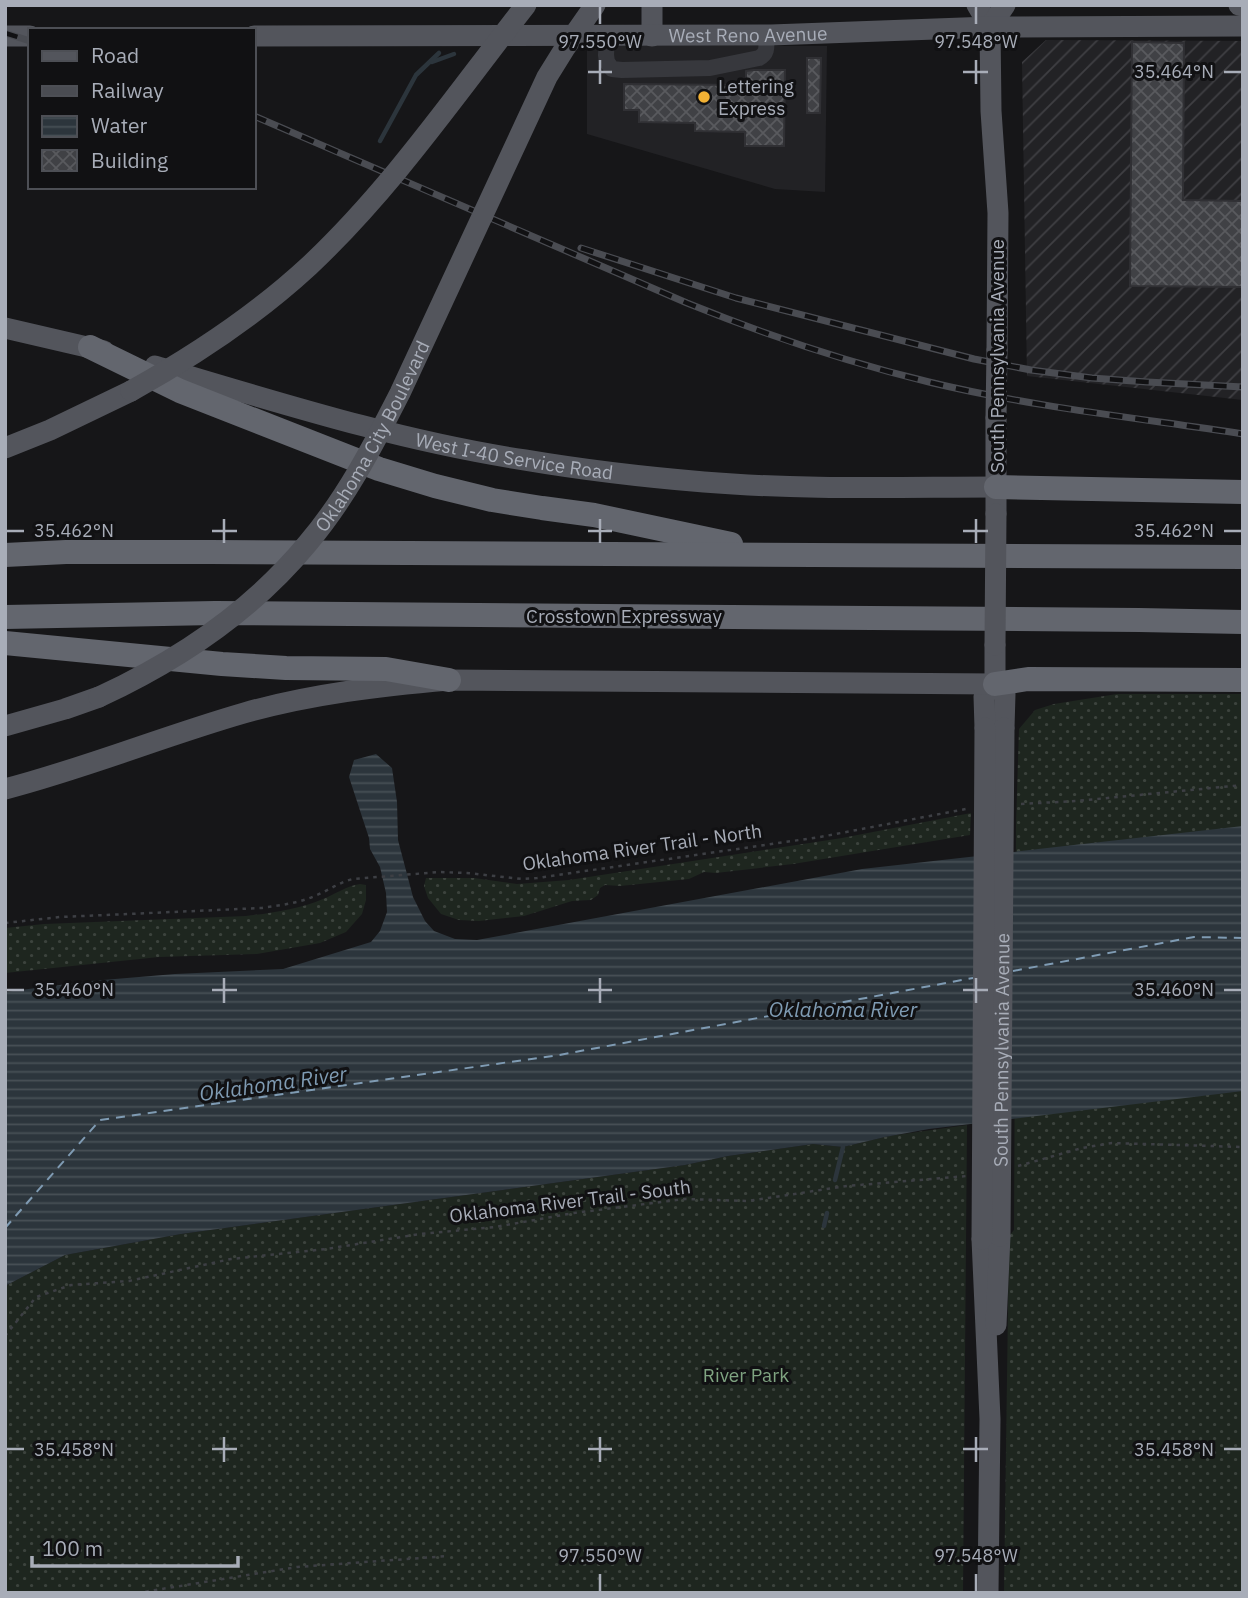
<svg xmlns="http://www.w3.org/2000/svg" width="1248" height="1598" font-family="'IBM Plex Sans',sans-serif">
<defs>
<pattern id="industrial-furrows" width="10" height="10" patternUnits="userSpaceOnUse" patternTransform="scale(1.75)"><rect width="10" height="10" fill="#222225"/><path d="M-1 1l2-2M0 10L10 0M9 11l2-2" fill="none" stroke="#3f3f43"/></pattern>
<pattern id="grass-dots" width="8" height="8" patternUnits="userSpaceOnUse" patternTransform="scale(1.75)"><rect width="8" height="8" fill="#1e261f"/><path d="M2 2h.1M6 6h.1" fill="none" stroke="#3c433d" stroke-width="1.8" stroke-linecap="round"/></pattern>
<pattern id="water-rules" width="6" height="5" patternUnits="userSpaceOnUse" patternTransform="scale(1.75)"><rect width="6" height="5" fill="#2c353c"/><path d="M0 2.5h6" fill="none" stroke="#485056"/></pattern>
<pattern id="building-cross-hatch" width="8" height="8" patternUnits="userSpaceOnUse" patternTransform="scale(1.75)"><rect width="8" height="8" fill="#404145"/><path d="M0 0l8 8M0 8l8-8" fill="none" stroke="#595a5e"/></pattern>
</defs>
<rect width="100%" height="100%" fill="#161618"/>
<path fill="#222225" d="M587,46h240l-2,146 -50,-3 -188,-55z"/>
<path fill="url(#industrial-furrows)" d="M1046,40l197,1v359l-216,-24 -5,-314z"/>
<g fill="url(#grass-dots)">
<path d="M1117,694h126v899h-239l5,-357 5,-6 2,-406 3,-95 16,-19 19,-6z"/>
<path d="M971,813l-1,22 -177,29 -77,9 -12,-1 -15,7 -69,7 -15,-1 -5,3 -2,7 -7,5 -19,1 -48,15 -45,5 -20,-1 -18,-6 -13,-16 -4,-12 2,-8h48l43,6 52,-4 273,-42z"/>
<path d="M360,884l6,1v15l-4,14 -16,18 -26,11 -63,11 -98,3 -154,16v-45l39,-4 202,-8c27,-3 53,-7 77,-17 13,-5 23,-13 37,-15z"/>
<path d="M967,1125l-4,468h-958v-307l60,-31 116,-21 504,-69 43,-9 85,-12 30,3 46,-11z"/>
</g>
<path fill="url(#water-rules)" d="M376,754l16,14 5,34 1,38 15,57 12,24 9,10 21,8 22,1 385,-71 381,-43v265l-314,38 -44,8 -42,10 -30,-3 -85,12 -43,9 -504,69 -116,21 -60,31v-294l86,-11 84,-7 108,-5 88,-27 9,-11 7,-19 -1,-19 -6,-26 -10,-18 -1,-11 -20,-61 5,-17z"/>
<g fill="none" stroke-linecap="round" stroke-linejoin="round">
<g stroke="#2c353c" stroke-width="4.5">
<path d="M432,62l22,-8"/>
<path d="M380,141l36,-66 23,-22"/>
<path d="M835,1180l8,-33"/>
<path d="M824,1226l3,-13"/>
</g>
<g stroke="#7f9bb3" stroke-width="2" stroke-dasharray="9 7" stroke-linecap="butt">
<path d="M1013,971l181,-34 49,1"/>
<path d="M5,1228l95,-108 459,-65 414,-77"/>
</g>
</g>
<g fill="url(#building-cross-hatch)" stroke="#303034" stroke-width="2">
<path d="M1132,42l52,1 -1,157 60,1v86l-113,-1z"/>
<path d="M807,58h14l-1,55h-13z"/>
<path d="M753,70h32l-1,76h-39v-14l-50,-1v-8l-56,-1v-12h-15v-26l122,1v-14z"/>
</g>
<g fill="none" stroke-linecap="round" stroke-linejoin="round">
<g stroke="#3d3f44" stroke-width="2.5" stroke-dasharray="3.5 5" stroke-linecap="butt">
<path d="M1021,804l55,-3 167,-16"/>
<path d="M5,923l55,-6 202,-9c19,-3 38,-5 55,-13 12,-5 23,-13 36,-16l86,-7 28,1 55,6 15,-1 283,-41 146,-28"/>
<path d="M1018,1166l64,-18 30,-5 131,4"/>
<path d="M5,1336l31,-39 35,-12 58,-4 102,-22 95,-10 94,-15 75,-7 79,-14 111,-14 63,2 99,-15 120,-10"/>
<path d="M137,1593l160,-26 151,-11"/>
</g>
<path stroke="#37383d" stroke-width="16" d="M607,36l-1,19 1,7 5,7 10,1 88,-2 49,-10c10,-5 7,-13 7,-23"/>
<g stroke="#53555c" stroke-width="21">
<path d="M652,5v31"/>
<path d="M977,5l13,22 1,84 7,102 -1,137"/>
<path d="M1239,5l4,1"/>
<path d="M990,27l15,-22"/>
<path d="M5,36h25"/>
<path id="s1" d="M254,36l517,-1 219,-8 253,-1"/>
<path d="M5,328l99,23"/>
<path id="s2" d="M155,366c122,36 244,75 370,94 59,10 119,17 179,22 97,8 195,5 292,5"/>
<path d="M5,448l45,-18 81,-39"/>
<path d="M996,514v-96"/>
<path d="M995,684l10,10 -1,34"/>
<path d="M5,726l60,-17 34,-12"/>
<path d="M985,728l-1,-32 11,-12v-39"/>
<path d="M5,789c81,-21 159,-53 239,-76 67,-19 136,-27 205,-33l546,4"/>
<path d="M982,1239l8,180 -2,174"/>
<path d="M996,1325l4,-89"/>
</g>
<g stroke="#63666e" stroke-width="24">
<path d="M90,347l90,44 199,78 56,17 57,14 50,8 52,7 137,29"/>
<path d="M996,487l247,5"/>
<path d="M5,555l61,-3h144l1033,5"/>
<path d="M5,617l210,-4 924,7 104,2"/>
<path d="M5,643l217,21 64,4 100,1 63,11"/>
<path d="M995,684l33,-5 215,1"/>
</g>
<g stroke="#4a4c52" stroke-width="7">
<g id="rail">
<path d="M5,33l25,8"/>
<path d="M254,116l433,187c79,32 159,59 242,79 103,25 209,36 314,52"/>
<path d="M581,248l155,50 238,61 57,11 61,8 55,4 96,5"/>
</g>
</g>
<use href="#rail" stroke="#111113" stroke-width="4.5" stroke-dasharray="13" stroke-linecap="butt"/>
<g stroke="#53555c" stroke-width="21">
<path d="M131,391c63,-35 125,-76 178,-125 83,-78 147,-172 217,-261"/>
<path d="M996,418l1,-68"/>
<path d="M995,645l1,-131"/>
<path id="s3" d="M99,697c80,-37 153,-86 209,-154 38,-45 65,-97 92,-150l147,-316 18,-29 30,-43"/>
<path id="s4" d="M1000,1236l4,-508"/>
<path d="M982,1239l3,-511"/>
</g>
</g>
<path fill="none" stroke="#a8adb8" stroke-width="2.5" d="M600,7v17M976,7v17M600,60v24M976,60v24M588,72h24M963,72h25M1224,72h17M224,519v24M600,519v24M976,519v24M7,531h17M212,531h25M588,531h24M963,531h25M1224,531h17M224,978v25M600,978v25M976,978v25M7,990h17M212,990h25M588,990h24M963,990h25M1224,990h17M224,1437v25M600,1437v25M976,1437v25M7,1449h17M212,1449h25M588,1449h24M963,1449h25M1224,1449h17M600,1574v17M976,1574v17"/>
<circle fill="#f2b134" stroke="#111113" stroke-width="2.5" cx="704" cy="97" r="7"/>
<g text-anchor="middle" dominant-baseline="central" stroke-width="6" stroke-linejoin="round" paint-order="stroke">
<g font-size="19" fill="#a8adb8" stroke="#111113">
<text stroke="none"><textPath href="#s1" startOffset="494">West Reno Avenue</textPath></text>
<text transform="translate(997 356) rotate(-90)">South Pennsylvania Avenue</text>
<text stroke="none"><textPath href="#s3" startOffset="387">Oklahoma City Boulevard</textPath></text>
<text stroke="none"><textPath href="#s2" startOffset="371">West I-40 Service Road</textPath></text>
<text x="624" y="616">Crosstown Expressway</text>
<text transform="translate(642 847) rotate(-8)">Oklahoma River Trail - North</text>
<text stroke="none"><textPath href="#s4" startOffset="186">South Pennsylvania Avenue</textPath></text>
<text transform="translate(570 1201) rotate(-7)">Oklahoma River Trail - South</text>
</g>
<g font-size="19" fill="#a8adb8" stroke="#111113" text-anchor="start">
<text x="718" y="86">Lettering<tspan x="718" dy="22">Express</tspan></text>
</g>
<g font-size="19" fill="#7fa381" stroke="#111113">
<text x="746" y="1375">River Park</text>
</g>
<g font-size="21" font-style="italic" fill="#7f9bb3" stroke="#111113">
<text x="843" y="1009">Oklahoma River</text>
<text transform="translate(273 1083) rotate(-8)">Oklahoma River</text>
</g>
</g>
<g font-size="18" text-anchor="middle" fill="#a8adb8" stroke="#111113" stroke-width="6" stroke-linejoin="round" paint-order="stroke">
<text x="600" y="48">97.550°W</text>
<text x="976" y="48">97.548°W</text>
<text x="1174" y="78">35.464°N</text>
<text x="74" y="537">35.462°N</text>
<text x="1174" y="537">35.462°N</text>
<text x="74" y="996">35.460°N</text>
<text x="1174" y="996">35.460°N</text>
<text x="74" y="1456">35.458°N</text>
<text x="1174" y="1456">35.458°N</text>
<text x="600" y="1562">97.550°W</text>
<text x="976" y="1562">97.548°W</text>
</g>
<rect width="1248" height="1598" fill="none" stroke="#a8adb8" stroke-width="14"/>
<rect x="28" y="28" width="228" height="161" fill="#111113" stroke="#4d4f55" stroke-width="2"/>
<rect x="42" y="51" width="35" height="10" fill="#53555c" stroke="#4d4f55" stroke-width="2"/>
<text x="91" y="63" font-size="21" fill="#a8adb8">Road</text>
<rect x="42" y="86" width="35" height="10" fill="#4a4c52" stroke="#4d4f55" stroke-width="2"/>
<text x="91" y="98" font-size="21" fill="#a8adb8">Railway</text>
<rect x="42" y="116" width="35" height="21" fill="url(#water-rules)" stroke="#4d4f55" stroke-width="2"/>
<text x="91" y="133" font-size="21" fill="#a8adb8">Water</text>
<rect x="42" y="150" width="35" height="21" fill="url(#building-cross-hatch)" stroke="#4d4f55" stroke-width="2"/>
<text x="91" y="168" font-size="21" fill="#a8adb8">Building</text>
<path d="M32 1556v10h206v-10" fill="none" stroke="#a8adb8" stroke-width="3.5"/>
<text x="42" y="1556" font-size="21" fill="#a8adb8" stroke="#111113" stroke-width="5" paint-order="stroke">100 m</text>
</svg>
